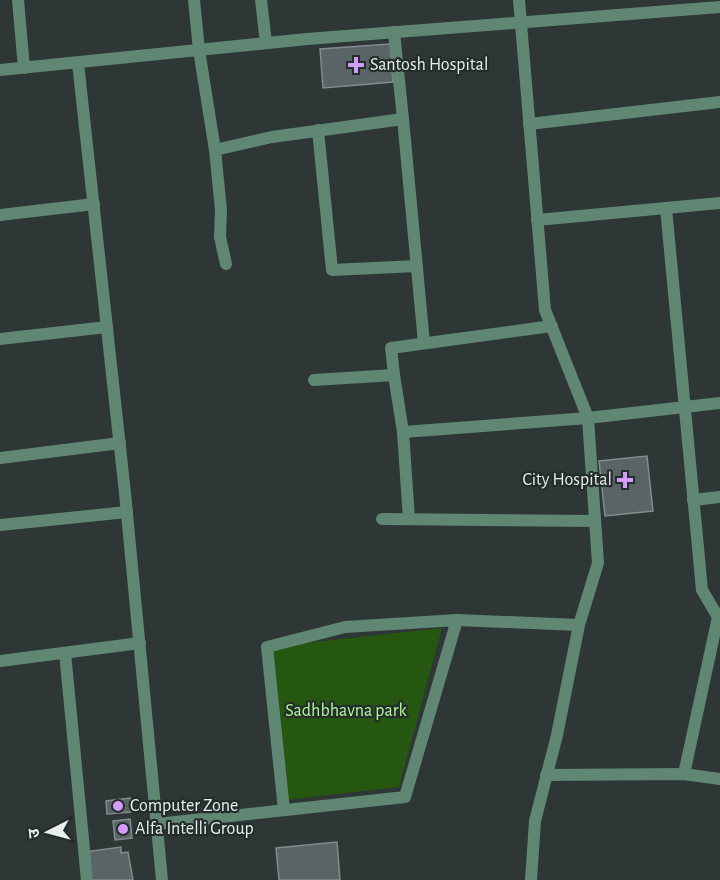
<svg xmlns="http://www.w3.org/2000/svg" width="720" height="880" font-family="'Alegreya Sans','Noto Sans Devanagari',sans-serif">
<rect width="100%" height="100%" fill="#2e3736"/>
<path fill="#265710" d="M442,628l-43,159 -114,13 -17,-153z"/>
<g fill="#5a6466" stroke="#818c8e" stroke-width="1.5">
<path d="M390,44l3,38 -70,6 -3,-39z"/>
<path d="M647,456l6,55 -48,5 -6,-55z"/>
<path d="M130,798l1,14 -24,2 -1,-13z"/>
<path d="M130,819l2,19 -17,2 -2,-19z"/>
<path d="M337,842l3,38h-61l-3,-32z"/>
<path d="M121,847v6l7,-1 5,28h-44l-4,-28z"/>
</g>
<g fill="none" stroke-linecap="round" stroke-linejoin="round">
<g stroke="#5f8773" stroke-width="12">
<path d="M18,0l6,68"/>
<path d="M194,0l5,50 16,100 6,60 -1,27 6,27"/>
<path d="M261,0l5,43"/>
<path d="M519,0l26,310 43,108 10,145 -19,62 -22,110 -22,86 -4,59"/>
<path d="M394,32l9,87"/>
<path d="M78,63l47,430 37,387"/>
<path d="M0,70l307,-31 413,-32"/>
<path d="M529,124l191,-22"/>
<path d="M318,130l14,140 85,-4"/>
<path d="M215,150l57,-13 131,-18 21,224"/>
<path d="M666,208l36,382 16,27 -34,157"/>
<path d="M0,215l94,-11"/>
<path d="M537,220l183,-17"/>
<path d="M0,339l107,-12"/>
<path d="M394,375l-3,-27 161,-22"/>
<path d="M314,380l80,-5 9,57 185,-14 132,-15"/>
<path d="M403,432l6,87"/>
<path d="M0,458l120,-15"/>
<path d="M693,500l27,-3"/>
<path d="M382,519l213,2"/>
<path d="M0,525l127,-13"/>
<path d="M457,620l122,5"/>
<path d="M65,653l22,227"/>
<path d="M0,661l140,-18"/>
<path d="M546,775l138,-1 36,5"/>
<path d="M157,824l248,-27 52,-177 -112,7 -78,20 17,163"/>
</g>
</g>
<g fill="#d29cfd" stroke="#242d2c" stroke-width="2">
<path d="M353 56h6v6h6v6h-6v6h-6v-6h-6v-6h6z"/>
<path d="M622 471h6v6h6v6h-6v6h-6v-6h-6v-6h6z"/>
<circle cx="118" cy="806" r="6"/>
<circle cx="123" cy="829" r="6"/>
</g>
<g text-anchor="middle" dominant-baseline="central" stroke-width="4.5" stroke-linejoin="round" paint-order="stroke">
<g font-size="18" fill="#e9efee" stroke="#242d2c" text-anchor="start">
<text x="370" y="65">Santosh Hospital</text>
<text x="612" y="480" text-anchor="end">City Hospital</text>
<text x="130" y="806">Computer Zone</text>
<text x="135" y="829">Alfa Intelli Group</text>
</g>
<g font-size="18" fill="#b0fa97" stroke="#242d2c">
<text x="346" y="711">Sadhbhavna park</text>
</g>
</g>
<g transform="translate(48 832) rotate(264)" stroke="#242d2c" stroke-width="4.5" paint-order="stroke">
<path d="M0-4.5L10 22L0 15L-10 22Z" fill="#e9efee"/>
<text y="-9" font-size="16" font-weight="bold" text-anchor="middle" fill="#e9efee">उ</text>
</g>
</svg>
